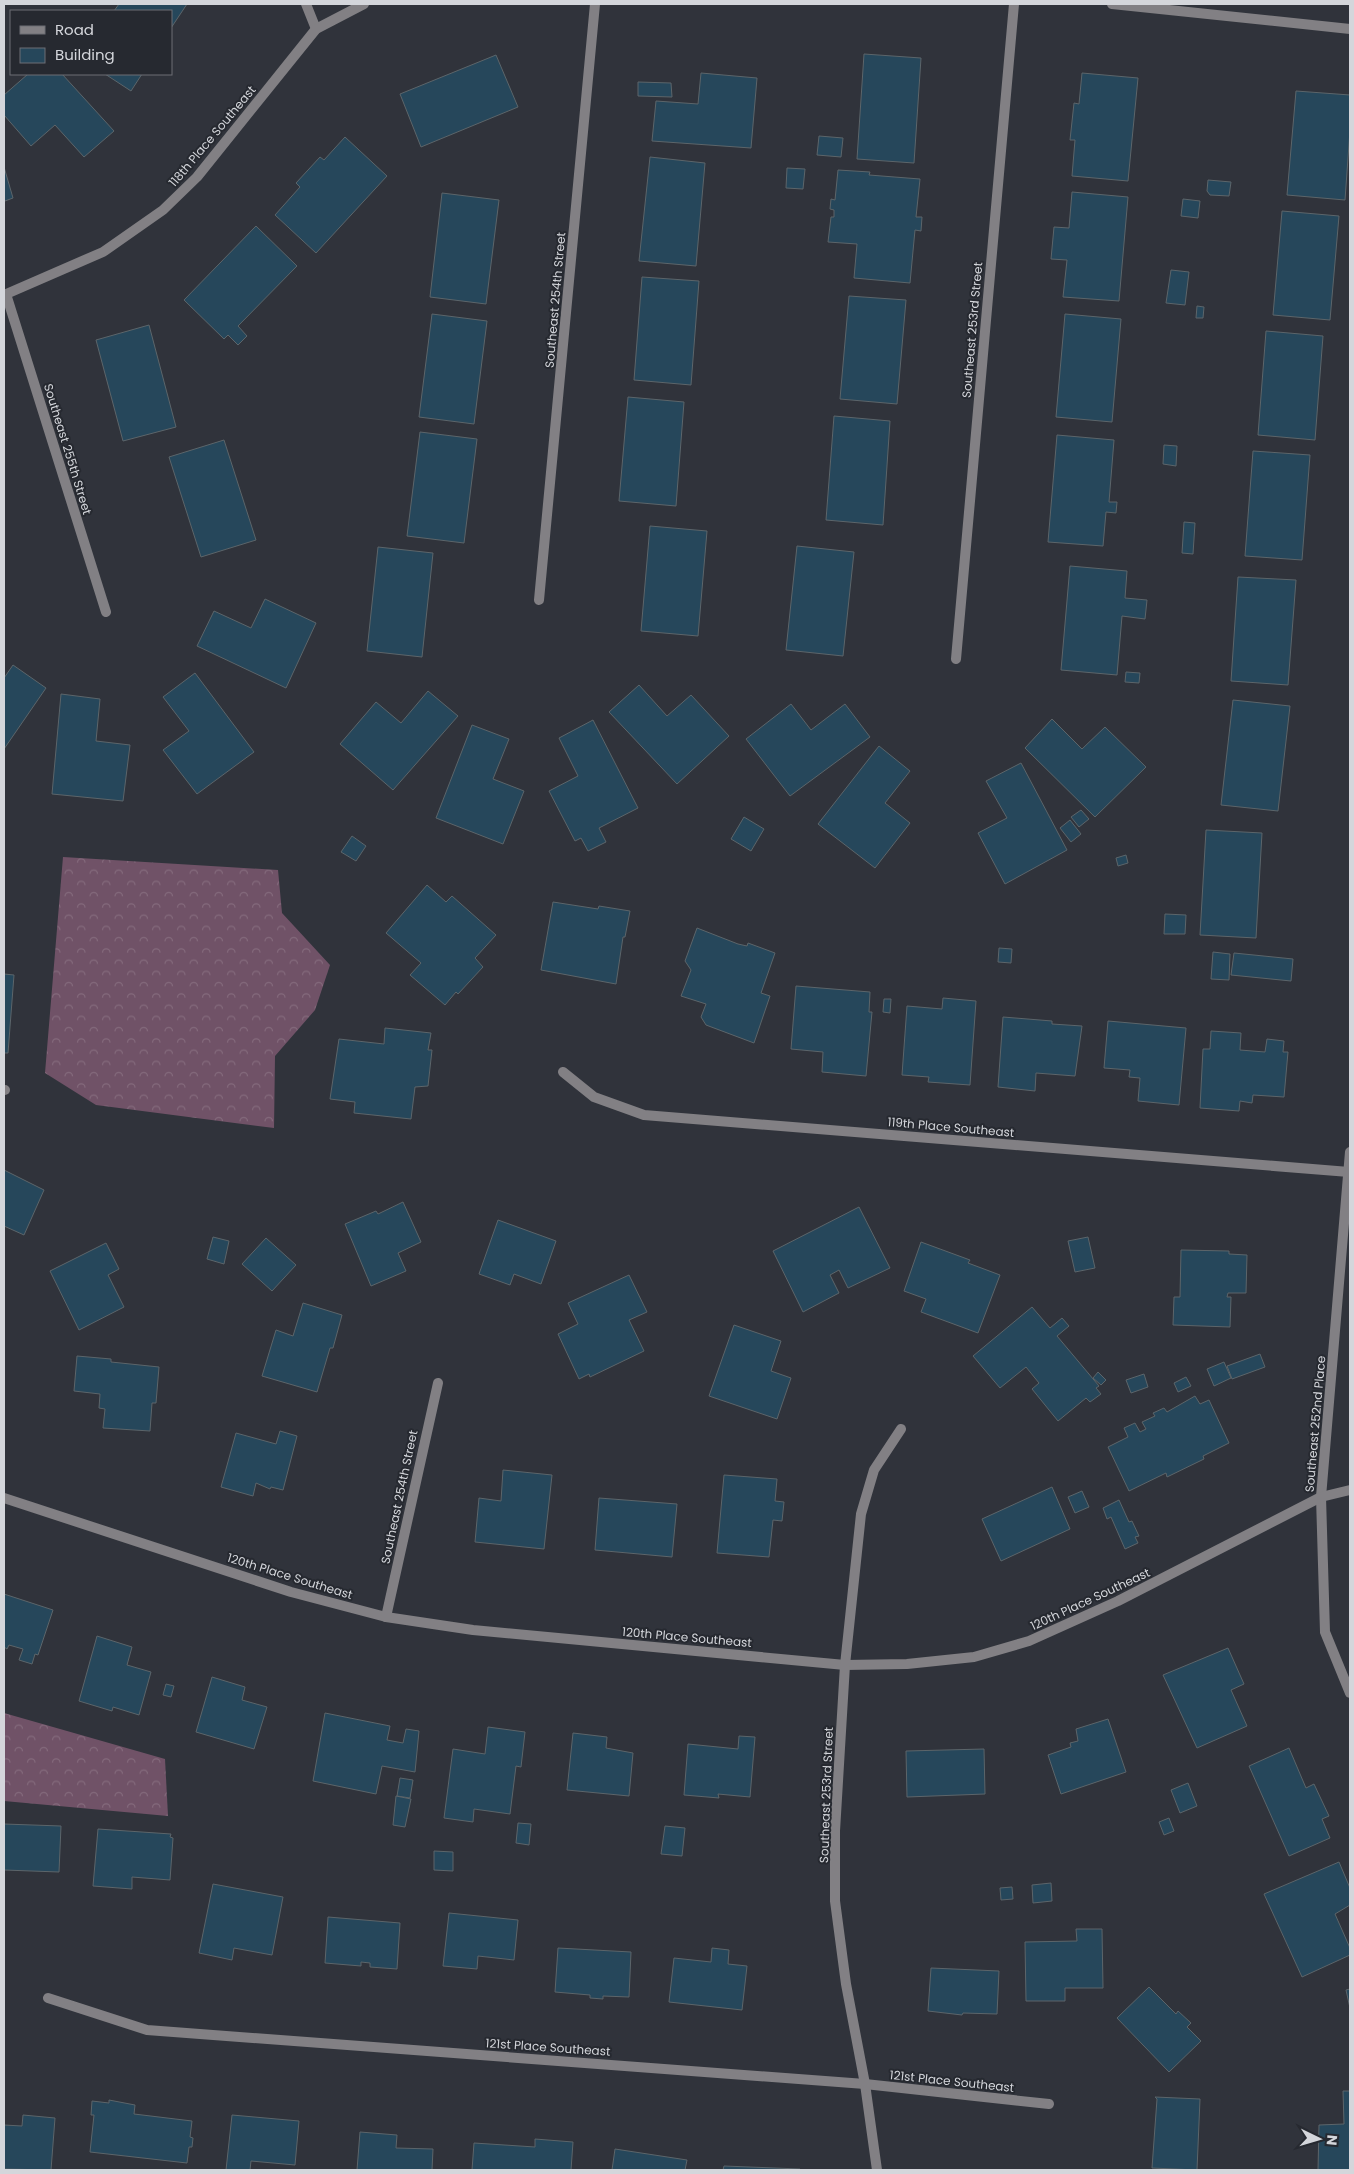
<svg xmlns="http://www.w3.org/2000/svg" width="1354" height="2174" font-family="Poppins,sans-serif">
<defs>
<pattern id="forest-crowns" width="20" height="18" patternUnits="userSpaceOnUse" patternTransform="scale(1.25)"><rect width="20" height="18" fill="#705267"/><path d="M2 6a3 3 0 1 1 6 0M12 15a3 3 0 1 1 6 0" fill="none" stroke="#846a7c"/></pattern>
</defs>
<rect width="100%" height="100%" fill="#30333b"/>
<g fill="url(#forest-crowns)">
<path d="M63,857l215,13 4,43 48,52 -15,45 -40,46 -1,72 -178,-23 -51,-32z"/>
<path d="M4,1713l161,46 3,57 -164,-15z"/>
</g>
<g fill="#26475b" stroke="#5c656a">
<path d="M119,4h68l-16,24v-17h-57z"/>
<path d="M864,54l57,4 -7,105 -57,-4z"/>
<path d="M496,55l22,52 -97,40 -21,-53z"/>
<path d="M701,73l56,5 -6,70 -99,-7 4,-40 42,3z"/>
<path d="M1082,73l56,5 -10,103 -56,-5 3,-36h-5l4,-37 5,1z"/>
<path d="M28,74h34l52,57 -30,26 -29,-32 -24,21 -27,-31v-20z"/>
<path d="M105,74h37l-11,17z"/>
<path d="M638,82l33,1 1,14 -34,-1z"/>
<path d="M1296,91l54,4v35l-5,70 -58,-5z"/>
<path d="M819,136l24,2 -2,19 -24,-2z"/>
<path d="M345,137l42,39 -71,77 -41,-38 25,-28 -4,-4 24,-26 4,3z"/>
<path d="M650,157l55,6 -9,103 -57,-5z"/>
<path d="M4,167l9,31 -8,3 -1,-2z"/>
<path d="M787,168l18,1 -2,20 -17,-1z"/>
<path d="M838,170l32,2 -1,3 51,4 -4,38h6l-1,14 -6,-1 -5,53 -56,-5 3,-34 -29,-2 3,-25h3v-7l-4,-1 1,-10 4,1z"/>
<path d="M1208,180l23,2 -2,14 -19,-1 -3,-4z"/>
<path d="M1072,192l56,5 -9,104 -56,-4 4,-37 -16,-1 3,-32 15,1z"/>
<path d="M442,193l57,7 -13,104 -56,-7z"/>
<path d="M1183,199l17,2 -2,17 -17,-2z"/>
<path d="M1282,211l57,5 -9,104 -57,-5z"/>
<path d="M256,226l41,40 -59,60 9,10 -9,9 -10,-10 -4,4 -40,-39z"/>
<path d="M1171,270l18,2 -4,33 -19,-2z"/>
<path d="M642,277l57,4 -8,104 -57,-5z"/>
<path d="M849,296l57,4 -9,104 -57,-5z"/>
<path d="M1197,306l7,1 -1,11h-7z"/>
<path d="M432,314l55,7 -13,103 -55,-7z"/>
<path d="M1065,314l56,5 -9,103 -56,-5z"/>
<path d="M149,325l27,102 -53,14 -27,-101z"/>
<path d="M1266,331l57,5 -8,104 -57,-5z"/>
<path d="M628,397l56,5 -8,104 -57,-5z"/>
<path d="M834,416l56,5 -7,104 -57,-5z"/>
<path d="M420,432l57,7 -13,104 -57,-7z"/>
<path d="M1057,435l57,5 -5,62h8l-1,11 -10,-1 -3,34 -55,-4z"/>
<path d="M224,440l32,100 -55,17 -32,-100z"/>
<path d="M1164,445l13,1 -1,20 -13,-2z"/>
<path d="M1253,451l57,4 -8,105 -57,-4z"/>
<path d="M1184,522l11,1 -2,31 -11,-1z"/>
<path d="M650,526l57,5 -9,105 -57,-5z"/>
<path d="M797,546l57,6 -11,104 -57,-6z"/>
<path d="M378,547l55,6 -11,104 -55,-6z"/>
<path d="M1070,566l57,5 -2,27 22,2 -2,19 -23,-3 -5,59 -56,-5z"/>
<path d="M1238,577l58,3 -8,105 -57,-4z"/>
<path d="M265,599l51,24 -30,65 -89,-42 17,-35 37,17z"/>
<path d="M13,665l33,23 -42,61v-71z"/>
<path d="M1126,672l14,1 -1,10 -14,-1z"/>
<path d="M195,673l59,79 -57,42 -34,-44 26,-19 -26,-34z"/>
<path d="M639,685l28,31 24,-21 38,41 -52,48 -68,-72z"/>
<path d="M428,691l30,25 -65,74 -53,-46 36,-42 25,21z"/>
<path d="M61,694l39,5 -4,42 34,4 -7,56 -71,-7z"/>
<path d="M1233,700l57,6 -12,105 -57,-6z"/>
<path d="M791,704l20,26 34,-26 25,33 -80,59 -44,-57z"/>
<path d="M1052,719l30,30 23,-22 41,40 -51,50 -70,-69z"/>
<path d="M593,720l45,88 -39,20 7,14 -18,9 -7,-13 -6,3 -26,-50 29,-15 -19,-38z"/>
<path d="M472,725l37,14 -16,40 31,12 -21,53 -67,-26z"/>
<path d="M879,746l31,25 -25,32 25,20 -35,45 -57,-44z"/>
<path d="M1021,763l46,87 -62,34 -27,-51 29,-15 -21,-37z"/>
<path d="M1081,810l8,9 -10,8 -8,-10z"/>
<path d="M744,817l20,12 -13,22 -20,-12z"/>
<path d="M1070,820l11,14 -10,8 -11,-14z"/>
<path d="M1206,830l56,3 -6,105 -56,-3z"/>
<path d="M352,836l14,10 -10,15 -15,-9z"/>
<path d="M1126,855l2,8 -10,3 -2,-8z"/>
<path d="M427,885l19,17 6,-6 44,39 -21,23 8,9 -25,27 -2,-2 -11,13 -35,-30 11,-12 -35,-30z"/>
<path d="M553,902l45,7 1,-3 31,5 -5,26h-2l-7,47 -75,-14z"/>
<path d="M1165,914l21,1 -1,19h-21z"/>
<path d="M697,928l41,16 9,2 1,-3 27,10 -14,40 9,3 -16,47 -48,-18 -5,-8 5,-13 -25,-8 10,-26 -6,-9z"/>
<path d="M999,948l13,1 -1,14 -13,-1z"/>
<path d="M1213,952l17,2 -1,26 -18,-1z"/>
<path d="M1234,953l59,6 -2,22 -60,-6z"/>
<path d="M4,974l10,1 -6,78h-4z"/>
<path d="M796,986l74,6 -1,20h3l-6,64 -44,-4 1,-20 -32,-3z"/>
<path d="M943,998l33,3 -6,84 -42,-3 1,-5 -27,-2 5,-69 35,3z"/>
<path d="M884,999h7l-1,14 -7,-1z"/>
<path d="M1003,1017l49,4v3l30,2 -7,50 -39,-3 -1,18 -37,-4z"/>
<path d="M1108,1021l78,7 -7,77 -41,-4 2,-23 -11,-1 1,-7 -26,-2z"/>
<path d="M385,1028l46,5 -3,17h4l-4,36 -13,1 -4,32 -57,-6 1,-11 -25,-3 9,-60 45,5z"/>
<path d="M1211,1031l30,2 -1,17 25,2 2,-13 17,2 -1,11h5l-4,45 -31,-2 -1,8 -12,-2 -1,10 -39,-3 3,-59h7z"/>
<path d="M4,1170l40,20 -20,45 -20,-9z"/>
<path d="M403,1202l18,40 -23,11 8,18 -35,15 -26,-62 31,-13 2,3z"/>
<path d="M859,1207l31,61 -42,20 -9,-18 -9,5 9,18 -36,19 -30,-61z"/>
<path d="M498,1220l58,21 -15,43 -27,-10 -4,11 -31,-11z"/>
<path d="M213,1237l16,4 -5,23 -17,-5z"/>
<path d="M1088,1237l7,31 -20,4 -7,-31z"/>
<path d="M266,1238l30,27 -24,26 -30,-27z"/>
<path d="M921,1242l49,18 -2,3 32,12 -22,58 -57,-21 5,-13 -22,-8z"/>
<path d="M106,1243l13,26 -11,6 16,32 -45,23 -29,-59z"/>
<path d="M1181,1250l48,1v3l18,1 -1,38h-18l-1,4h4l-1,30 -57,-2 1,-28h6z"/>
<path d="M629,1275l18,37 -18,8 15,31 -54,26 -1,-3 -10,5 -21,-45 20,-10 -10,-21z"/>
<path d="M303,1303l39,12 -9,33h-3l-13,44 -55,-16 14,-46 17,6z"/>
<path d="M1032,1307l18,21 12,-10 7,8 -12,10 42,50 -3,2 5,6 -11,8 -4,-4 -28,23 -26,-32 7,-6 -13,-16 -26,21 -27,-32z"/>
<path d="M734,1325l47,16 -10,30 20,7 -14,41 -68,-23z"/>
<path d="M1260,1354l5,13 -33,12 -5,-13z"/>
<path d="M77,1356l34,3v3l48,5 -3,36h-4l-2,28 -47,-3 2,-19 -6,-1 1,-14 -26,-3z"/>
<path d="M1224,1362l7,16 -17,8 -7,-17z"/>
<path d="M1098,1372l8,8 -5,5 -8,-7z"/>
<path d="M1144,1374l4,13 -17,6 -5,-13z"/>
<path d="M1186,1377l5,9 -13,6 -4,-9z"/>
<path d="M1195,1396l5,8 9,-4 20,43 -26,13 1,3 -37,18 -1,-4 -37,18 -21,-44 20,-10 -4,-9 11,-5 5,9 6,-3 -4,-7 13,-6 -2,-3 11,-5 3,4z"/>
<path d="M280,1431l17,5 -14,54 -12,-3 -1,2 -14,-6 -3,13 -32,-9 15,-54 40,11z"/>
<path d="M503,1470l49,5 -8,74 -69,-7 4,-44 22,3z"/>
<path d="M724,1475l53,4 -2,22 9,1 -2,19 -9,-1 -4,37 -52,-4z"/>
<path d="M1052,1487l18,42 -69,32 -19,-42z"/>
<path d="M1082,1491l7,16 -14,6 -7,-16z"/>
<path d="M599,1498l78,6 -5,53 -77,-7z"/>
<path d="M1119,1500l10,22 3,-1 7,15 -4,1 3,6 -13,6 -14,-32 -4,2 -4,-11z"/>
<path d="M4,1594l49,16 -15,45 -3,-1 -3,10 -13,-4 4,-11 -14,-4 -2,4 -3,-2z"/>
<path d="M97,1636l35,11 -5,18 24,7 -12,43 -26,-8 -1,4 -33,-10z"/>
<path d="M1228,1648l16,36 -13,6 16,36 -50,22 -34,-73z"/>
<path d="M212,1677l33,10 -3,13 25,7 -13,42 -58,-17z"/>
<path d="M166,1684l8,2 -3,11 -8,-2z"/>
<path d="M325,1713l65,13 -3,14 16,3 3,-14 13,2 -4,41 -33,-6 -6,28 -63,-13z"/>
<path d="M1108,1719l18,53 -65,22 -13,-39 23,-8 -1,-4 8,-2 -2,-12z"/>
<path d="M488,1727l37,5 -4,35 -5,-1 -6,48 -36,-5 -1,13 -29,-4 9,-69 32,5z"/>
<path d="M573,1733l34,4 -1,11 27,5 -4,43 -62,-6z"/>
<path d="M739,1736l16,1 -5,60 -32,-3 1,4 -35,-3 4,-51 50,5z"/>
<path d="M1289,1748l17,40 8,-4 15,32 -7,3 8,19 -41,18 -40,-90z"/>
<path d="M984,1749l1,45 -78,3 -1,-46z"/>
<path d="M400,1778l13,2 -3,18 -13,-2z"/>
<path d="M1188,1783l9,23 -17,7 -9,-23z"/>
<path d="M396,1796l15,3 -6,28 -12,-2z"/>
<path d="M1169,1818l5,13 -10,4 -5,-13z"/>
<path d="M518,1823l13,1 -2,21 -13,-2z"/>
<path d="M4,1824l57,2 -2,46 -55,-2z"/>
<path d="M665,1826l20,2 -3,28 -21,-2z"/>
<path d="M98,1829l73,5 -1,3 3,1 -3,42 -38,-3v12l-39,-3z"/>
<path d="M434,1851l19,1v19l-19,-1z"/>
<path d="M1339,1862l11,26v17l-15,9 15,34v7l-48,22 -38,-83z"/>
<path d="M1051,1883l1,18 -19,2 -1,-18z"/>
<path d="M213,1884l70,13 -11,58 -38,-7 -2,12 -33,-7z"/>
<path d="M1012,1887l1,12 -12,1 -1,-12z"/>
<path d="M449,1913l69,7 -4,40 -36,-4 -1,13 -34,-3z"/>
<path d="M328,1917l72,6 -3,46 -27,-2v-4l-9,-1v4l-36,-3z"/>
<path d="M1076,1929h26l1,59h-38v13h-39l-1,-59 52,-1z"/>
<path d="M558,1948l73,4 -2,45 -26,-1v3l-13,-1v-3l-35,-3z"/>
<path d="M712,1948l17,2 -1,14 19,2 -5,44 -73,-8 5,-44 37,4z"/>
<path d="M931,1968l68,3 -2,43 -34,-1 -1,2 -34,-4z"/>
<path d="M1149,1987l27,27 2,-3 13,12 -4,4 14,14 -32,31 -52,-54z"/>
<path d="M1350,1989v19l-4,-18z"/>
<path d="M1343,2091h7v79h-32l1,-45 25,-1z"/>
<path d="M1155,2097l45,2 -3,71 -45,-2 5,-69z"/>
<path d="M109,2100l26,5 -1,9 58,7 -2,16 3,1 -1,9h-3l-2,16 -97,-11 4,-37h-3l1,-14 17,2z"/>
<path d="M23,2115l32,3 -4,52 -47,-1v-44l18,1z"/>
<path d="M232,2115l67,6 -4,44 -44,-4 -1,9h-24z"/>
<path d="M360,2132l37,3 -1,13 37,1 -1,21h-75z"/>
<path d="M535,2139l38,3 -2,28h-99l2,-27 61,4z"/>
<path d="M615,2149l72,11 -2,10h-73z"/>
<path d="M724,2166l76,3v1h-77z"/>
</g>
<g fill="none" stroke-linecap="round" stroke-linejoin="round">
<g stroke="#828084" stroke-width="10">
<path d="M306,4l10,25"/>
<path d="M1112,4l238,25"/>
<path d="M6,294l100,318"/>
<path d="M4,295l99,-43 60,-42 34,-33 119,-148 48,-25"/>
<path d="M539,600l56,-596"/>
<path d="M956,659l58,-655"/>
<path d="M563,1072l31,25 50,18 705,57"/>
<path d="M4,1090h1"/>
<path d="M1350,1152l-29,345 4,135 25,61"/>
<path d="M4,1498l287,94 95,25 87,13 372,35 62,-1 67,-7 55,-16 89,-40 203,-104 29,-7"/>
<path d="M386,1617l52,-234"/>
<path d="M48,1998l99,32 718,54 184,20"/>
<path d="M877,2170l-12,-86 -19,-100 -11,-83v-70l10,-166 16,-151 13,-44 27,-41"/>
</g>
</g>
<g text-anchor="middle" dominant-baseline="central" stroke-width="4" stroke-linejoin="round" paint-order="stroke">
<g font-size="12" fill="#d4d6db" stroke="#262930">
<text transform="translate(212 136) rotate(-50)">118th Place Southeast</text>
<text transform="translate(555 300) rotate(-85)">Southeast 254th Street</text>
<text transform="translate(972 330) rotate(-85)">Southeast 253rd Street</text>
<text transform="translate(68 449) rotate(73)">Southeast 255th Street</text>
<text transform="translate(951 1127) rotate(5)">119th Place Southeast</text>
<text transform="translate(1315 1424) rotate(-85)">Southeast 252nd Place</text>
<text transform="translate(399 1497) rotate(-78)">Southeast 254th Street</text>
<text transform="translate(290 1576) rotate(17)">120th Place Southeast</text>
<text transform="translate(1090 1599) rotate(-25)">120th Place Southeast</text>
<text transform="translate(687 1637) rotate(5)">120th Place Southeast</text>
<text transform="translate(826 1795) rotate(-88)">Southeast 253rd Street</text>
<text transform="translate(548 2047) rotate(4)">121st Place Southeast</text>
<text transform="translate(952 2081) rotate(6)">121st Place Southeast</text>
</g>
</g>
<rect width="1354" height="2174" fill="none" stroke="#d4d6db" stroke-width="10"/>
<rect x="10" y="10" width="162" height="65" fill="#262930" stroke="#6c6e74"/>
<rect x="20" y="26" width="25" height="8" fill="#828084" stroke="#6c6e74"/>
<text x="55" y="35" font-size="15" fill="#d4d6db">Road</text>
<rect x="20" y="48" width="25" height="15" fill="#26475b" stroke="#6c6e74"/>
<text x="55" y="60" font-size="15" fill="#d4d6db">Building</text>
<g transform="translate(1319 2139) rotate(95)" stroke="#262930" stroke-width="4" paint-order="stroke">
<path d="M0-4L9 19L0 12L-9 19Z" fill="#d4d6db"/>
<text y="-8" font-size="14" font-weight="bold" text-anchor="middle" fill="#d4d6db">N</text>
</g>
</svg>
